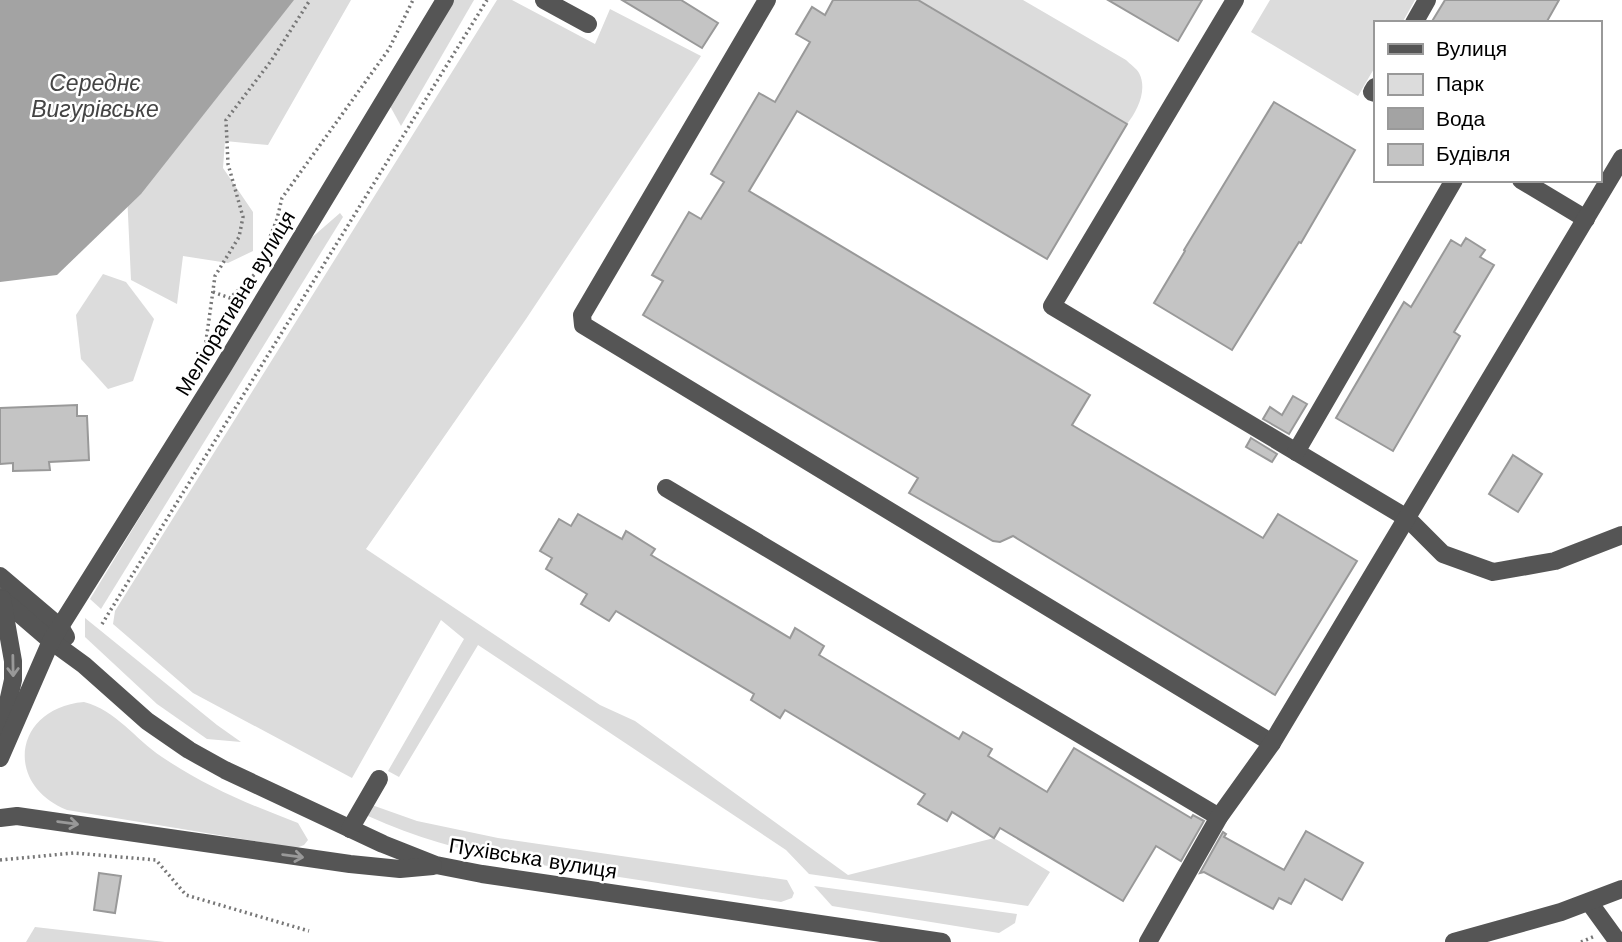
<svg xmlns="http://www.w3.org/2000/svg" width="1622" height="942" font-family="'Work Sans',sans-serif">
<rect width="100%" height="100%" fill="#fff"/>
<g fill="#dcdcdc">
<path d="M264,0h87l-83,145 -43,-4 -2,27 30,44v39l-25,12 -45,-7 -6,48 -46,-24 -4,-87z"/>
<path d="M453,0h21l-73,126 -11,-20z"/>
<path d="M497,0h15l83,44 15,-35 91,47 -175,263 -160,230 234,156 35,16 213,154 146,-37 56,34 -22,34 -219,-32 -23,-24 -308,-205 -79,132 -11,-6 76,-132 -23,-19 -89,158 -159,-85 -80,-69 2,-13z"/>
<path d="M918,0h105l103,60c4,4 11,9 13,13 9,17 -2,38 -12,51z"/>
<path d="M1270,0h145l-13,23h-27v44l-17,29 -107,-64z"/>
<path d="M340,213l3,4 -242,392 -11,-10 219,-359z"/>
<path d="M103,274l23,8 28,37 -21,62 -25,8 -27,-30 -5,-44z"/>
<path d="M85,618l132,107 24,17 -34,-3 -50,-35 -72,-67z"/>
<path d="M84,702c32,8 51,37 78,55 43,29 88,48 136,66l10,17 -4,5 -8,3 -229,-38c-64,-26 -53,-102 17,-108z"/>
<path d="M369,804l48,17 81,17 289,42 7,13 -2,5 -11,4c-59,-9 -117,-18 -175,-27 -86,-13 -159,-23 -238,-59z"/>
<path d="M814,886l203,28 -2,9 -16,10 -167,-27z"/>
<path d="M35,927l130,15h-139z"/>
</g>
<path fill="#a3a3a3" d="M0,0h294l-153,194 -84,81 -57,7z"/>
<g fill="#c4c4c4" stroke="#999" stroke-width="2">
<path d="M622,0h59l37,23 -16,25z"/>
<path d="M833,0h85l209,124 -80,135 -250,-148 -48,80 341,204 -18,30 191,113 15,-24 79,47 -82,134 -262,-159 -13,6 -7,-1 -84,-48 9,-15 -275,-163 20,-34 -11,-6 37,-63 12,7 23,-37 -13,-8 48,-81 16,9 35,-60 -14,-8 16,-27 13,8z"/>
<path d="M1108,0h94l-24,41z"/>
<path d="M1445,0h114l-13,23h-115z"/>
<path d="M1274,102l81,48 -54,93 -2,-1 -67,108 -78,-47 31,-52 -1,-1z"/>
<path d="M1466,238l19,12 -5,7 14,8 -40,67 6,4 -67,115 -57,-33 68,-116 7,5 40,-67 10,6z"/>
<path d="M1293,396l14,8 -18,30 -26,-15 7,-12 12,8z"/>
<path d="M77,405v11h10l2,44 -40,2 1,8 -37,1v-8l-13,1v-56z"/>
<path d="M1251,438l26,16 -5,8 -26,-15z"/>
<path d="M1513,455l29,19 -24,38 -29,-18z"/>
<path d="M578,514l44,25 4,-8 29,18 -4,6 139,83 5,-10 29,18 -5,9 140,84 4,-7 29,17 -4,7 59,36 27,-44 117,70 2,-3 11,6 -23,40 -25,-15 -33,55 -123,-73 -6,10 -42,-26 -5,9 -29,-17 7,-10 -140,-84 -5,8 -29,-18 3,-6 -138,-83 -7,10 -28,-17 6,-10 -41,-25 6,-11 -12,-7 19,-32 12,7z"/>
<path d="M1306,831l57,32 -21,37 -37,-21 -14,25 -12,-6 -6,11 -69,-37 -4,1 23,-41 3,2 -2,3 60,33z"/>
<path d="M99,873l22,3 -6,37 -21,-3z"/>
</g>
<g fill="none" stroke-linecap="round" stroke-linejoin="round">
<g stroke="#777" stroke-width="3.5" stroke-dasharray="2 3.5" stroke-linecap="butt">
<path d="M213,292l17,6 26,-25 21,-54 5,-21 107,-149 24,-49"/>
<path d="M213,351l-7,-10 9,-65 24,-39 4,-20 -15,-53 -2,-44 45,-59 39,-61"/>
<path d="M102,624l385,-624"/>
<path d="M0,860l74,-7 82,7 30,35 123,36"/>
<path d="M1581,942l14,-6"/>
</g>
<g stroke="#555" stroke-width="18">
<path d="M544,0l44,24"/>
<path d="M767,0l-185,315 1,10 689,418"/>
<path d="M1235,0l-183,306 355,212 36,36 50,18 62,-11 67,-26"/>
<path d="M1414,23l13,-23"/>
<path d="M1375,87l-3,5 3,1"/>
<path d="M1521,180l65,39"/>
<path d="M1296,452l158,-272"/>
<path d="M666,488l553,329"/>
<path d="M0,576l60,51 6,10"/>
<path d="M0,597l51,44 33,24 63,56 42,29 36,20 158,74 53,21 46,9 460,68"/>
<path d="M0,738l13,-58v-19l-11,-62"/>
<path d="M0,758l51,-117 172,-274 222,-367"/>
<path d="M0,818l17,-2 333,48 50,5 33,-3"/>
<path d="M350,829l29,-50"/>
<path d="M1589,902l29,40"/>
<path d="M1148,942l71,-125 53,-74 350,-585"/>
<path d="M1454,942l107,-30 61,-23"/>
</g>
</g>
<defs><path id="oneway-shaft" d="M-6 0H5M1.5-3L5.5 0L1.5 3" fill="none" stroke-width="1.6" stroke-linecap="round" stroke-linejoin="round" transform="scale(1.75)"/></defs>
<g stroke="#999">
<use href="#oneway-shaft" transform="translate(13 666) rotate(89)"/>
<use href="#oneway-shaft" transform="translate(68 823) rotate(8)"/>
<use href="#oneway-shaft" transform="translate(293 856) rotate(8)"/>
</g>
<g text-anchor="middle" dominant-baseline="central" stroke-width="5" stroke-linejoin="round" paint-order="stroke">
<g font-size="21" fill="#000" stroke="#fff">
<text transform="translate(235 303) rotate(-59)">Меліоративна вулиця</text>
<text transform="translate(533 858) rotate(9)">Пухівська вулиця</text>
</g>
<g font-size="23" font-style="italic" fill="#444" stroke="#fff">
<text x="95" y="83">Середнє<tspan x="95" dy="26">Вигурівське</tspan></text>
</g>
</g>
<rect x="1374" y="21" width="228" height="161" fill="#ffffff" stroke="#999999" stroke-width="2"/>
<rect x="1388" y="44" width="35" height="10" fill="#555555" stroke="#999999" stroke-width="2"/>
<text x="1436" y="56" font-size="21" fill="#000000">Вулиця</text>
<rect x="1388" y="74" width="35" height="21" fill="#dcdcdc" stroke="#999999" stroke-width="2"/>
<text x="1436" y="91" font-size="21" fill="#000000">Парк</text>
<rect x="1388" y="108" width="35" height="21" fill="#a3a3a3" stroke="#999999" stroke-width="2"/>
<text x="1436" y="126" font-size="21" fill="#000000">Вода</text>
<rect x="1388" y="144" width="35" height="21" fill="#c4c4c4" stroke="#999999" stroke-width="2"/>
<text x="1436" y="161" font-size="21" fill="#000000">Будівля</text>
</svg>
